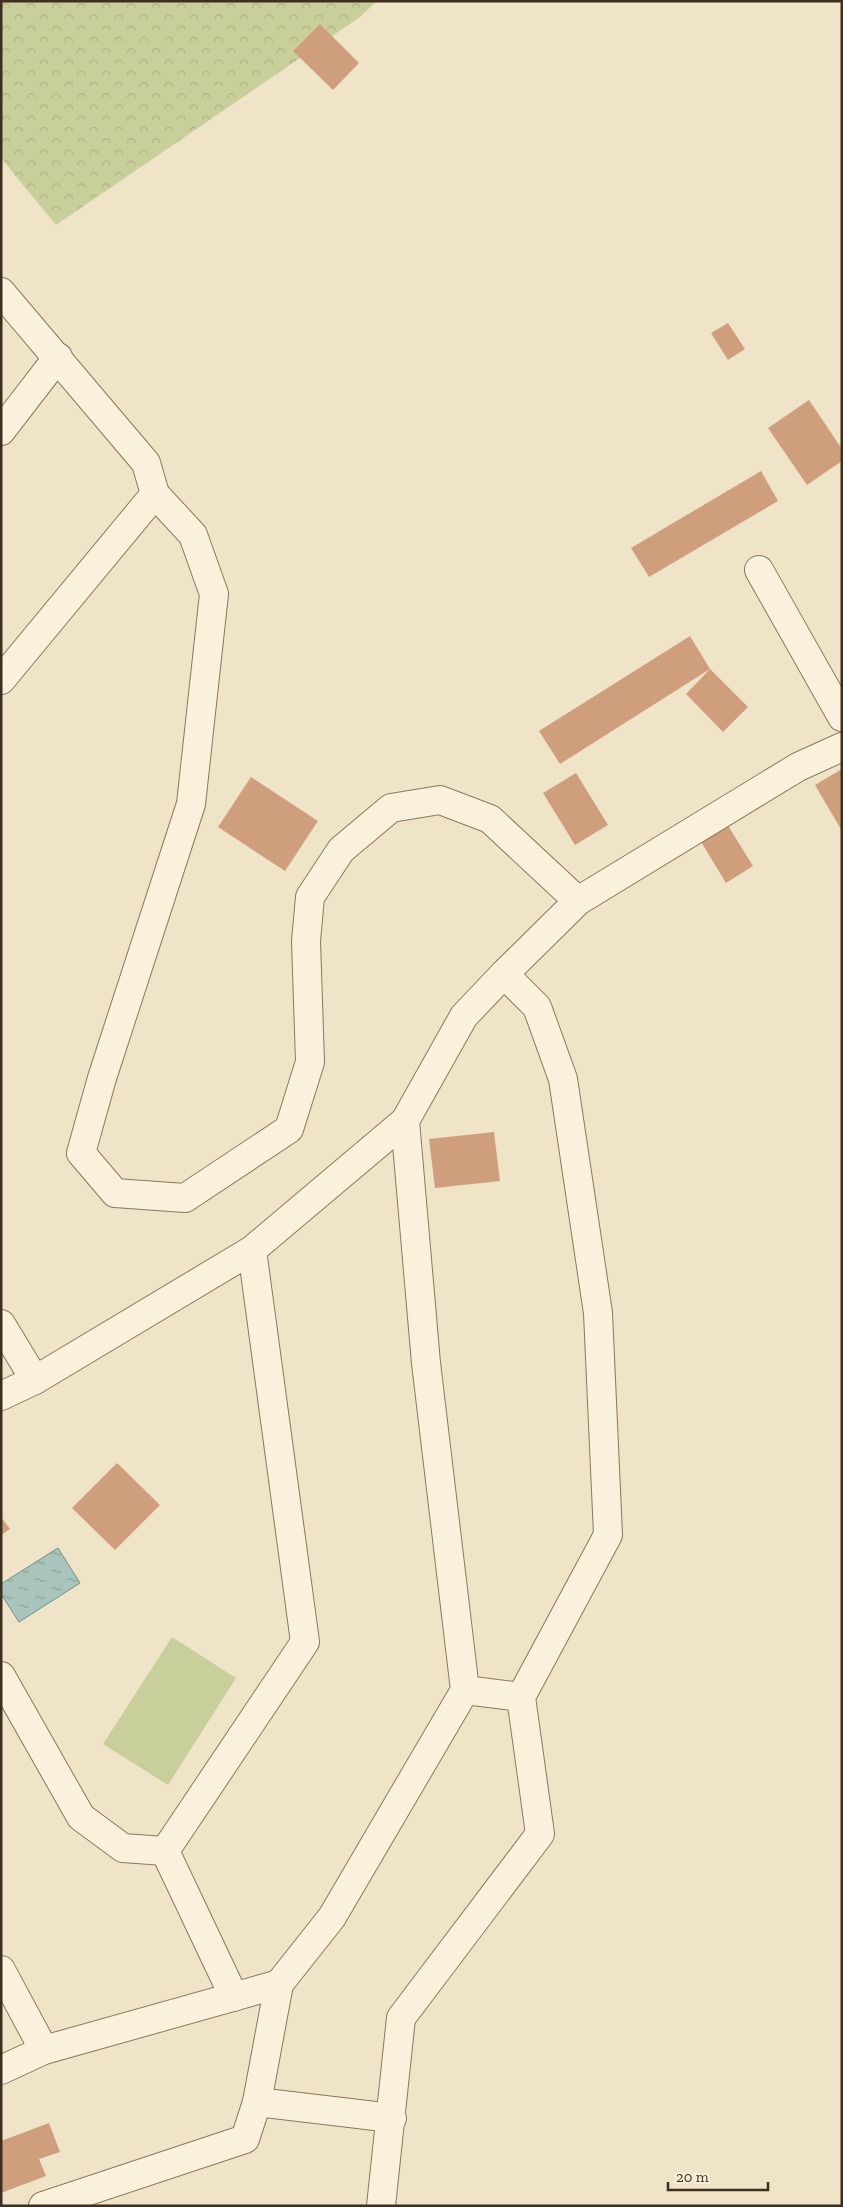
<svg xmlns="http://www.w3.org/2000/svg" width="843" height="2207" font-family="'Zilla Slab',serif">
<defs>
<pattern id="forest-crowns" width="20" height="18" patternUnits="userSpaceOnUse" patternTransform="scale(1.25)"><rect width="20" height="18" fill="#c9cf9b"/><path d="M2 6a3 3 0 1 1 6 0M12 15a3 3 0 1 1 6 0" fill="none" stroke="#aeb285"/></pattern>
<pattern id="water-ripples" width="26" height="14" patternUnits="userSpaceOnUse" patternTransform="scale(1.25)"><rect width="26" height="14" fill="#a9c4bc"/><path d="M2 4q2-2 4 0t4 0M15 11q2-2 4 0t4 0" fill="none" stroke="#8ba098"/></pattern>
</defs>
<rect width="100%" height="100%" fill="#f0e4c8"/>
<path fill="#c9cf9b" d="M172,1637l64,41 -68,107 -65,-41z"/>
<path fill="url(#forest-crowns)" d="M1,1h376l-17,16 -304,208 -55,-67z"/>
<path fill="url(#water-ripples)" stroke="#6f938a" d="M58,1548l22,35 -61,39 -18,-28v-10z"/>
<g fill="#cf9f7d">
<path d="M320,24l39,39 -26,27 -40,-39z"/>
<path d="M728,323l17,26 -17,11 -17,-27z"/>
<path d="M809,400l33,49v12l-35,24 -39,-57z"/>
<path d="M761,471l17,30 -129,76 -18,-29z"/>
<path d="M690,636l20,33 -150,95 -21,-33z"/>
<path d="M710,669l38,38 -25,25 -37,-38z"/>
<path d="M842,769v62l-27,-46z"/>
<path d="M576,773l32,52 -33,20 -32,-52z"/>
<path d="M251,777l67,44 -33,50 -67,-44z"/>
<path d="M727,824l26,42 -27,17 -26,-43z"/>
<path d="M494,1132l6,49 -65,7 -6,-49z"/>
<path d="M117,1463l43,42 -45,45 -43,-42z"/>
<path d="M1,1517l9,12 -9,6z"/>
<path d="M49,2123l11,29 -21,7 7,17 -45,17v-52z"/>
</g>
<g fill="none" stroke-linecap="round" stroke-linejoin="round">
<g stroke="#8d765c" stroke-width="30">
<g id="minor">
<path d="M1,292l145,171 9,31 -154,186"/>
<path d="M1,431l57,-74"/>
<path d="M155,494l38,41 21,59 -23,210 -89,274 -21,75 34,40 70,5 104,-69 21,-67 -4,-121 4,-44 31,-47 50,-42 49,-8 50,19 88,82"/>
<path d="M759,570l83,147"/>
<path d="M1,1324l34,56"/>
<path d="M1,1396l34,-16 217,-130"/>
<path d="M1,1676l80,141 42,31 42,3 140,-209 -53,-392 153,-129"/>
<path d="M465,1690l56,7"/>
<path d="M165,1851l69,146"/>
<path d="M1,1970l43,80"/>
<path d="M1,2070l43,-20 235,-66"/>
<path d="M257,2102l135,16"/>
<path d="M43,2206l202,-67 12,-37 22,-118 53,-67 133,-227 -39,-327 -21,-242 59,-105 40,-42 74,-73 220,-134 44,-20"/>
<path d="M381,2206l20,-188 139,-184 -19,-137 87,-162 -10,-222 -35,-234 -26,-72 -33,-33"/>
</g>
</g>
<use href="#minor" stroke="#faf1dc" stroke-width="28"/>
</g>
<rect width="843" height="2207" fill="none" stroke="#3d2e20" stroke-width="5"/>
<path d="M668 2182v8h100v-8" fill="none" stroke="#3d2e20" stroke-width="2.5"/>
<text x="676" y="2182" font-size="15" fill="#3d2e20" stroke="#f7eed8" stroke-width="4" paint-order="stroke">20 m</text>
</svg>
